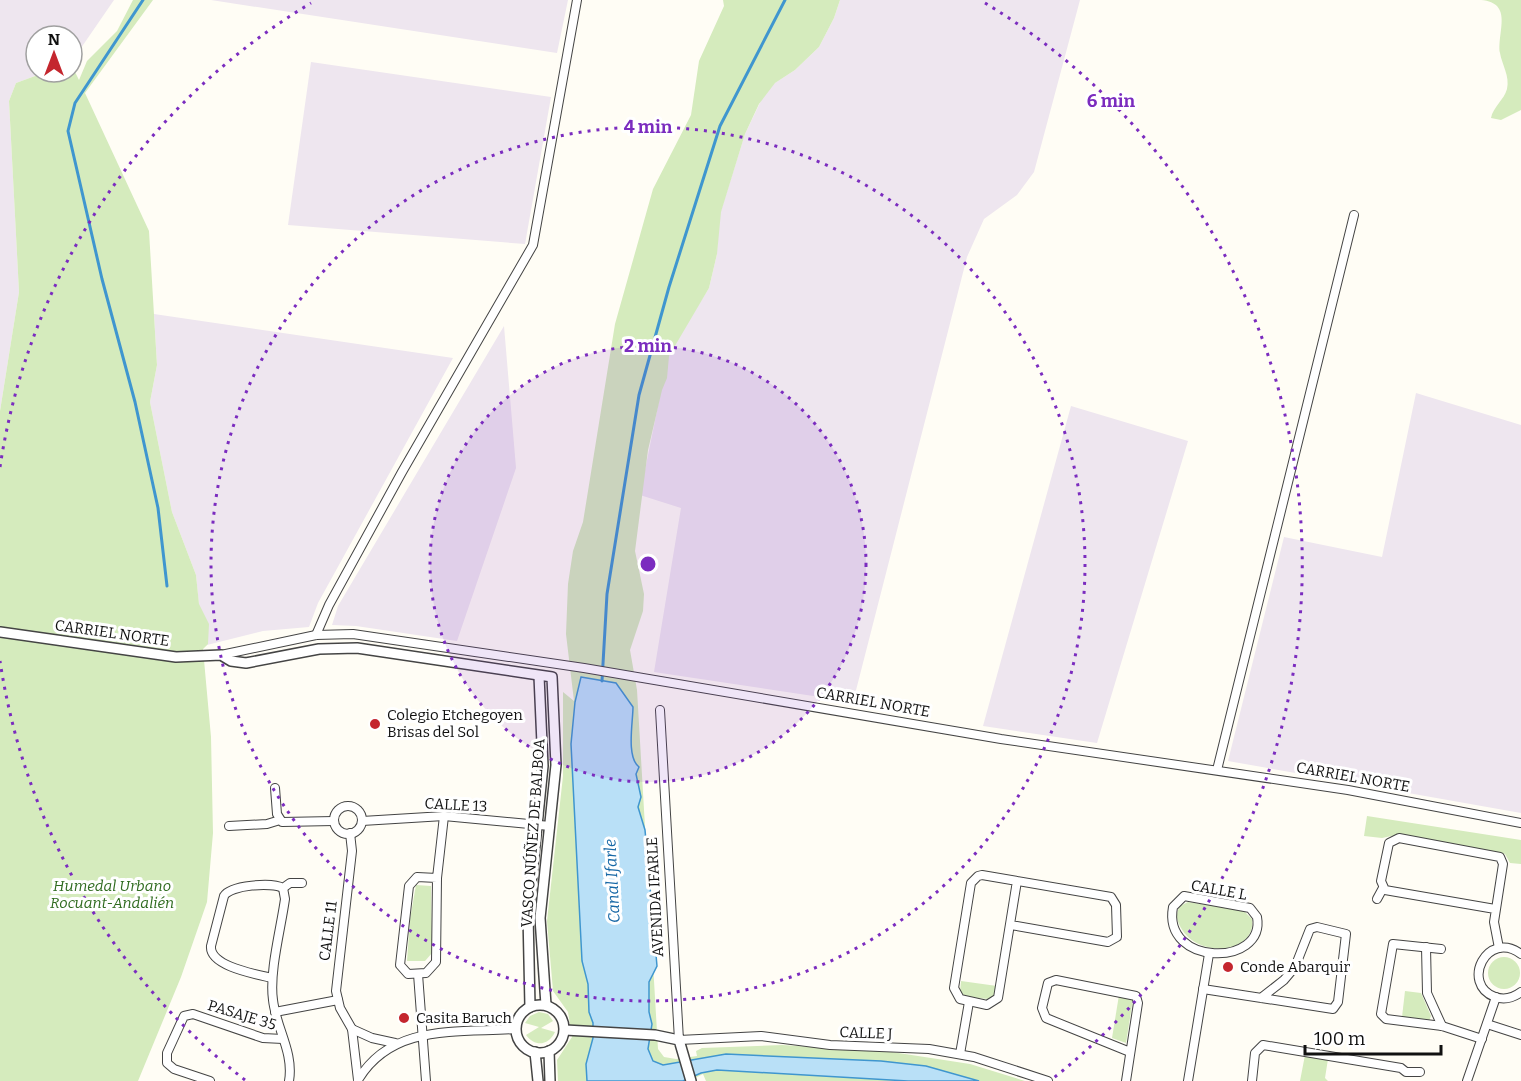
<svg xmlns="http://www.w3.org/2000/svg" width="1521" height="1081" font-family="Bitter,serif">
<rect width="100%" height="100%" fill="#fffdf5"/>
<g fill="#eee6ef">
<path d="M0,0h114l-42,61v-25h-36v36h10l-30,11 -7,18 10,191 -19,119z"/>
<path d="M211,0h357l-11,53z"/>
<path d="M840,0h240l-46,172 -17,23 -33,24 -17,38 -114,445 -199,-30 27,-164 -41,-13 27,-134 6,-15 36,-58 8,-34 1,-34 27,-86 22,-46 28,-18 24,-23 15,-29z"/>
<path d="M311,62l240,35 -26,147 -237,-19z"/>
<path d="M154,314l299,44 -135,245 -9,24 -46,4 -60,15 -7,-71 -24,-63 -22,-110 7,-37z"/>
<path d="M504,326l12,142 -59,173 -101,-15 -24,-1 6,-19z"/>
<path d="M1416,393l105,32v388l-293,-52 56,-224 98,20z"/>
<path d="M1071,406l117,35 -91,302 -114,-17z"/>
</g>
<g fill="#d5ebbd">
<path d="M133,0h20l-68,93 64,138 8,134 -7,37 22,110 24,63 3,29 10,20 -1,20 -5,5 8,88 2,96 -6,69 -26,75 -43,104h-138v-670l19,-119 -10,-191 7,-18 30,-11h26v-6l7,14 8,-19 30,-30z"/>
<path d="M723,0h117l-6,18 -15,29 -24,23 -20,13 -16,21 -14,30 -24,78 -4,42 -8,34 -40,68 -2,22 -5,12 -14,60 -13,101 9,43 -1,17 -13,39 7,40 21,359 6,8 12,2 21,-3 -1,-5 6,-3 80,-3 110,7 78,12 55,17h-319l-3,-7 -14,7h-131l-1,-21 15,-23 -4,-25 -15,-21 -6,-70 16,-145v-84l11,9 -8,-67 2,-50 5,-33 10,-29 32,-198 38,-135 38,-74 8,-54 25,-55z"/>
<path d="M1481,0h40v110l-20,10 -10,-2c2,-11 13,-18 16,-29 3,-13 -5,-24 -7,-36 -3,-21 14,-50 -19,-53z"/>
<path d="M1367,816l154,24v24l-11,-1 -5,-9 -104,-20 -19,4 -18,-2z"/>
<path d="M416,885l15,1 1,67 -7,8h-18l3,-42z"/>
<path d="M1188,902l56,9 8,8c5,34 -53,41 -71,9 -4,-7 -6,-14 -1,-22z"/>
<circle cx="1504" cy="973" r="16"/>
<path d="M961,981l36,5 -3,10 -6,3 -22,-2 -6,-5z"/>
<path d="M1405,991l16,2 10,23 -2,5 -27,-4z"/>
<path d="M1119,995l14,4 -7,44 -14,-5z"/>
<path d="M539,1012l9,2 5,7 -12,7 14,4c-7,14 -20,15 -29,3l13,-8 -14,-4 5,-7z"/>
<path d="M1305,1055l23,4 -3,19 3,3h-28z"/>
</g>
<path fill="#b9e0f7" stroke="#3f96cf" stroke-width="1.5" d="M581,677l35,6 17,24c0,15 -7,50 6,60l-3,7 5,23 -3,10 7,23 12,136 -8,16v30l3,12 -4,25 5,12 10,4 63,-11 155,7 45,5 53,15h-71l-191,-11 -16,3 -18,8h-96l-1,-17 7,-26v-15l-4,-11 -1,-28 -6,-23 -11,-217 4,-42z"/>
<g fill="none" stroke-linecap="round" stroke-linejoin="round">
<g stroke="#3f96cf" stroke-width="3">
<path d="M143,0l-68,103 -7,28 34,148 33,123 23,106 9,78"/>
<path d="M602,681l5,-87 32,-199 30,-108 51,-161 65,-126"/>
</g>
<g stroke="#444" stroke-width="10">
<g id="minor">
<path d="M316,635l13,-30 73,-133 131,-227 44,-245"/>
<path d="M221,655l95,-20 37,-1 231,34 417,71 347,51 173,33"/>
<path d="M660,710l19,330 82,-4 69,9 99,4 45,8 74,24"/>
<path d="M1217,770l137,-555"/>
<path d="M275,788l2,26 5,8 52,-1"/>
<circle cx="348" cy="820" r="14"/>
<path d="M362,821l82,-5 106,10"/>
<path d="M229,826l38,-2 13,-4"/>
<path d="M350,833l2,18 -16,140 4,17 12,21 6,51"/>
<path d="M437,878l-20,-1 -8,9 -9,79 8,9 18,-1 10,-11 1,-84 7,-62"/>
<path d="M283,888l2,11c-4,29 -16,73 -12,101 3,28 21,52 16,81"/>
<path d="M1184,896l66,12 7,9c9,50 -95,50 -84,-10z"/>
<path d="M1377,899l6,-11"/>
<path d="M1495,909l-110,-19 -4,-9 8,-38 10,-5 101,19 3,7 -9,58 5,26"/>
<path d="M1011,925l97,17 9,-5 -1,-32 -5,-8 -129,-22 -4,1 -7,7 -17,105 6,11 27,6 11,-7 19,-117"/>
<path d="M1426,947l1,46 15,33"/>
<path d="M1441,949l-48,-5 -12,70 5,5 56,7 40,13"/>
<path d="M1521,954c-34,-25 -61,30 -26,43 9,3 18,1 26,-5"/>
<path d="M418,974l8,107"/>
<path d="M272,978c-17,-4 -63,-12 -61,-32l13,-50c6,-11 48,-14 59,-8l7,-5h12"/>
<path d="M1203,989l130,20 5,-7 8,-68 -29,-7 -7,2 -15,38 -11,13 -23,18"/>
<path d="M275,1012l63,-12"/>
<path d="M1487,1024l34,11"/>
<path d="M352,1029l20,9 23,5"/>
<path d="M960,1054l9,-52"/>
<path d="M358,1080c34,-57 100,-47 158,-51"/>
<path d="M210,1081l-36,-12 -7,-6v-10l17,-37 9,-2 70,24 20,1"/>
<path d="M1126,1081l12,-78 -2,-7 -80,-16 -8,3 -6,25 4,10 84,34"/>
<path d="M1188,1081l21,-127"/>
<path d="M1252,1081l3,-28 8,-8 138,23 5,4h14"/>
<path d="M1467,1081l29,-84"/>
</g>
</g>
<g stroke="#444" stroke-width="12">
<g id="tertiary">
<path d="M0,632l176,25 45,-2 10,6 15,2 73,-14 38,-1 195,29 4,88 -16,153 6,87"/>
<circle cx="540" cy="1029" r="24"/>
<path d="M530,1007l-2,-93 15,-148 -4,-90"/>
<path d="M565,1030l90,5 24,5 12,41"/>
<path d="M549,1051l1,30"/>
<path d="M535,1052l3,29"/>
</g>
</g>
<use href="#minor" stroke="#fff" stroke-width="8"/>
<use href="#tertiary" stroke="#fff" stroke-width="9"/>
</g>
<circle cx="648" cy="564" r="218" fill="#7b2cbf" fill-opacity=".12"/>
<g fill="none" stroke="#7b2cbf" stroke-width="3" stroke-dasharray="3 6">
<circle cx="648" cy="564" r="218"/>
<circle cx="648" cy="564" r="437"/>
<path d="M245 1080A655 655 0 0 1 0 661M0 467A655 655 0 0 1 311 3M985 3A655 655 0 0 1 1051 1080"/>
</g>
<g fill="#c4262e" stroke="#fff" stroke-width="2">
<circle cx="375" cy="724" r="6"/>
<circle cx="1228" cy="967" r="6"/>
<circle cx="404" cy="1018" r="6"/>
</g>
<g text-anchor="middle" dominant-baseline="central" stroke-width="6" stroke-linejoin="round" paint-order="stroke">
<g font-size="15" fill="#111" stroke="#fff">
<text transform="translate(112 633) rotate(8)">CARRIEL NORTE</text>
<text transform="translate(873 702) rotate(10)">CARRIEL NORTE</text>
<text transform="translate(1353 777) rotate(10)">CARRIEL NORTE</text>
<text transform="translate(456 805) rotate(3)">CALLE 13</text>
<text transform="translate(533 833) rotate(-86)">VASCO NÚÑEZ DE BALBOA</text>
<text transform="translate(1219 890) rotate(10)">CALLE L</text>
<text transform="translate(655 897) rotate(-93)">AVENIDA IFARLE</text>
<text transform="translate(328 931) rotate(-83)">CALLE 11</text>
<text transform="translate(242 1015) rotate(17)">PASAJE 35</text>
<text transform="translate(866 1033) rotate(2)">CALLE J</text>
</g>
<g font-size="15" fill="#111" stroke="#fff" text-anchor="start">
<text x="387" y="715">Colegio Etchegoyen<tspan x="387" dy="17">Brisas del Sol</tspan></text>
<text x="1240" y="967">Conde Abarquir</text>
<text x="416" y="1018">Casita Baruch</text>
</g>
<g font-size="15" font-style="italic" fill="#2f6b1f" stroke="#fff">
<text x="112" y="886">Humedal Urbano<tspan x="112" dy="17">Rocuant-Andalién</tspan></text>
</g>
<g font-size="16" font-style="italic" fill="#1768a6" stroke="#fff">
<text transform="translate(612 881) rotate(-93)">Canal Ifarle</text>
</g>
</g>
<circle cx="648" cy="564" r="9" fill="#7b2cbf" stroke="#fff" stroke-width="3"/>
<g font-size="18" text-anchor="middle" font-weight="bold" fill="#7b2cbf" stroke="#fff" stroke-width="6" stroke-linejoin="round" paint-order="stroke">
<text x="1111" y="107">6 min</text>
<text x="648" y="133">4 min</text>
<text x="648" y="352">2 min</text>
</g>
<g transform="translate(54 54)"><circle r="28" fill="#ffffff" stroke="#a0a0a0" stroke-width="1.5"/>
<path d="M0-4.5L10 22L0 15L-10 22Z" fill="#c4262e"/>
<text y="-9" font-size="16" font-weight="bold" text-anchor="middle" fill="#111111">N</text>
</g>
<path d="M1305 1045v9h136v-9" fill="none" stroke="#111111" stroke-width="3"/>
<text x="1314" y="1045" font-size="18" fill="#111111" stroke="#ffffff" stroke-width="4.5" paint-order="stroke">100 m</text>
</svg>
